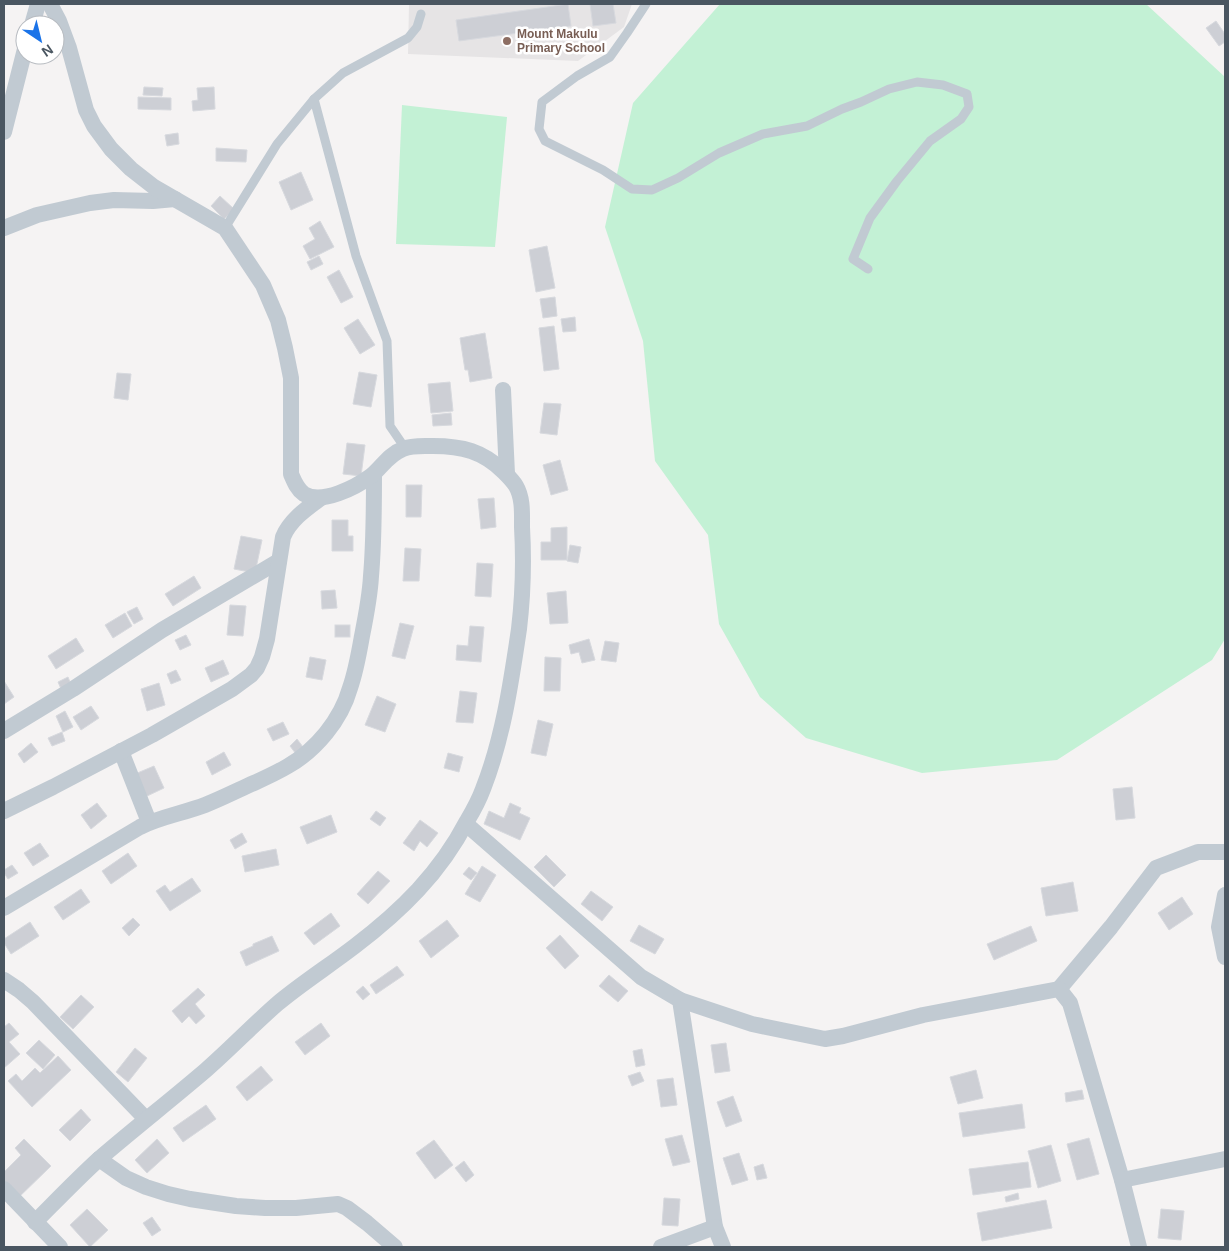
<svg xmlns="http://www.w3.org/2000/svg" width="1229" height="1251" font-family="Helvetica,sans-serif">
<rect width="100%" height="100%" fill="#f5f3f3"/>
<path fill="#e6e4e5" d="M409,4h223l-8,23 -46,34 -170,-7z"/>
<g fill="#c3f1d5">
<path d="M720,4h426l79,73v562l-13,21 -155,100 -135,13 -116,-35 -46,-41 -41,-73 -11,-89 -53,-74 -12,-120 -38,-114 28,-124z"/>
<path d="M402,105l105,12 -12,130 -99,-3z"/>
</g>
<g fill="#cdcfd5" stroke="#d7d9de">
<path d="M568,4l3,22 -112,15 -3,-21z"/>
<path d="M590,4h23l3,19 -23,3z"/>
<path d="M1216,21l9,13v8l-6,4 -13,-18z"/>
<path d="M144,87l19,1 -1,8 -19,-1z"/>
<path d="M214,87l1,22 -22,2 -1,-10 6,-1 -1,-12z"/>
<path d="M138,97l33,1v12l-33,-1z"/>
<path d="M178,133l1,11 -12,2 -2,-11z"/>
<path d="M216,148l31,2 -1,12 -30,-1z"/>
<path d="M301,172l12,28 -22,10 -12,-28z"/>
<path d="M220,196l14,13 -10,10 -13,-13z"/>
<path d="M320,221l14,26 -24,12 -7,-13 12,-7 -6,-11z"/>
<path d="M547,246l8,42 -19,4 -7,-42z"/>
<path d="M319,256l4,8 -12,6 -4,-8z"/>
<path d="M339,270l14,27 -12,6 -14,-26z"/>
<path d="M555,297l2,19 -14,2 -3,-19z"/>
<path d="M575,317l1,14 -13,1 -2,-13z"/>
<path d="M358,319l17,26 -15,9 -16,-26z"/>
<path d="M554,326l5,43 -15,2 -5,-43z"/>
<path d="M485,333l7,45 -22,4 -2,-12h-3l-5,-32z"/>
<path d="M359,372l18,3 -6,32 -18,-3z"/>
<path d="M117,373l14,1 -3,26 -14,-2z"/>
<path d="M450,382l3,29 -22,2 -3,-29z"/>
<path d="M544,403l17,1 -4,31 -17,-2z"/>
<path d="M451,413l1,12 -19,1 -1,-11z"/>
<path d="M347,443l18,2 -4,31 -18,-2z"/>
<path d="M560,460l8,30 -17,5 -8,-30z"/>
<path d="M406,485h16l-1,32h-15z"/>
<path d="M494,498l2,29 -15,2 -3,-30z"/>
<path d="M332,520h16v16h5v15h-21z"/>
<path d="M567,527v33h-26v-18h10v-14z"/>
<path d="M241,536l21,4 -7,33 -21,-4z"/>
<path d="M570,545l11,2 -3,16 -11,-2z"/>
<path d="M405,548l16,1 -2,32h-16z"/>
<path d="M477,563l16,1 -2,33 -16,-1z"/>
<path d="M194,576l7,12 -28,18 -8,-12z"/>
<path d="M335,590l2,18 -15,1 -1,-18z"/>
<path d="M566,591l2,32 -18,1 -3,-31z"/>
<path d="M230,605l16,1 -3,30 -16,-1z"/>
<path d="M137,607l6,12 -9,5 -7,-12z"/>
<path d="M125,613l7,13 -19,12 -8,-13z"/>
<path d="M400,623l14,3 -9,33 -13,-3z"/>
<rect x="335" y="625" width="15" height="12"/>
<path d="M470,626l14,1 -3,35 -25,-2 1,-15 11,1z"/>
<path d="M186,635l5,10 -11,5 -5,-10z"/>
<path d="M76,638l8,13 -28,18 -8,-13z"/>
<path d="M589,639l6,21 -13,3 -3,-11 -8,2 -2,-9z"/>
<path d="M605,641l14,2 -3,19 -15,-2z"/>
<path d="M310,657l16,3 -4,20 -16,-3z"/>
<path d="M545,657l16,1 -1,33h-16z"/>
<path d="M223,660l6,14 -18,8 -6,-14z"/>
<path d="M176,670l5,10 -10,4 -4,-10z"/>
<path d="M68,677l4,10 -10,4 -4,-9z"/>
<path d="M4,681l10,16 -10,7z"/>
<path d="M159,683l6,22 -18,6 -6,-22z"/>
<path d="M460,691l17,2 -4,30 -17,-1z"/>
<path d="M377,696l19,8 -11,28 -20,-7z"/>
<path d="M91,706l8,12 -18,12 -8,-13z"/>
<path d="M65,711l8,16 -10,5 -7,-16z"/>
<path d="M538,720l15,4 -7,32 -15,-3z"/>
<path d="M283,722l6,12 -16,7 -6,-12z"/>
<path d="M62,732l3,9 -13,5 -4,-8z"/>
<path d="M297,739l6,8 -7,7 -6,-8z"/>
<path d="M31,743l7,9 -14,11 -6,-9z"/>
<path d="M224,752l7,13 -19,10 -6,-13z"/>
<path d="M448,753l15,4 -4,15 -15,-4z"/>
<path d="M154,766l10,22 -19,9 -10,-23z"/>
<path d="M1132,787l3,31 -19,2 -3,-31z"/>
<path d="M97,803l10,13 -16,13 -10,-14z"/>
<path d="M510,803l11,5 -2,5 11,5 -10,22 -36,-16 5,-13 15,7z"/>
<path d="M376,811l10,7 -6,8 -10,-7z"/>
<path d="M331,815l6,17 -30,12 -7,-17z"/>
<path d="M420,820l18,13 -11,14 -7,-6 -6,10 -11,-8z"/>
<path d="M242,833l5,9 -12,7 -5,-9z"/>
<path d="M40,843l9,13 -16,10 -9,-13z"/>
<path d="M276,849l3,16 -34,7 -3,-16z"/>
<path d="M128,853l9,13 -26,18 -9,-13z"/>
<path d="M546,855l20,20 -12,12 -20,-20z"/>
<path d="M12,865l6,8 -10,6 -4,-6v-3z"/>
<path d="M482,866l14,9 -16,27 -15,-8z"/>
<path d="M469,867l8,6 -6,7 -8,-6z"/>
<path d="M378,871l12,10 -22,23 -11,-10z"/>
<path d="M192,878l9,13 -31,20 -14,-20 9,-6 5,7z"/>
<path d="M1073,882l5,29 -32,5 -5,-28z"/>
<path d="M81,889l9,13 -27,18 -9,-13z"/>
<path d="M591,891l22,16 -11,14 -21,-17z"/>
<path d="M1182,897l11,17 -24,16 -11,-17z"/>
<path d="M331,913l9,13 -26,19 -10,-12z"/>
<path d="M133,918l7,7 -11,11 -7,-8z"/>
<path d="M447,920l12,16 -28,22 -12,-17z"/>
<path d="M30,922l9,14 -28,18 -7,-11v-4z"/>
<path d="M639,925l25,14 -9,15 -25,-13z"/>
<path d="M1031,926l6,15 -43,19 -7,-16z"/>
<path d="M560,935l19,21 -14,13 -19,-21z"/>
<path d="M272,936l7,15 -33,15 -6,-14 13,-6v-2z"/>
<path d="M397,966l7,9 -28,19 -6,-9z"/>
<path d="M609,975l19,16 -10,11 -19,-16z"/>
<path d="M363,986l7,8 -7,6 -7,-8z"/>
<path d="M198,988l7,7 -10,9 10,12 -9,8 -7,-8 -7,7 -10,-12z"/>
<path d="M81,995l13,12 -21,22 -13,-12z"/>
<path d="M9,1023l10,11 -10,8 11,12 -16,14v-41z"/>
<path d="M321,1023l9,13 -25,19 -10,-13z"/>
<path d="M39,1040l16,15 -12,14 -17,-16z"/>
<path d="M726,1043l4,28 -15,2 -4,-28z"/>
<path d="M135,1048l12,10 -19,24 -12,-10z"/>
<path d="M642,1049l3,16 -9,2 -3,-16z"/>
<path d="M58,1056l13,14 -39,37 -24,-26 8,-7 6,7 13,-13 5,5z"/>
<path d="M261,1066l12,14 -26,21 -11,-14z"/>
<path d="M976,1070l7,28 -25,6 -8,-27z"/>
<path d="M640,1072l4,9 -12,5 -4,-10z"/>
<path d="M673,1078l4,27 -16,2 -4,-27z"/>
<path d="M1082,1090l2,9 -18,3 -1,-9z"/>
<path d="M733,1096l9,25 -16,6 -9,-25z"/>
<path d="M1022,1104l3,24 -62,9 -4,-24z"/>
<path d="M206,1105l10,14 -33,23 -10,-14z"/>
<path d="M81,1109l10,11 -21,21 -11,-11z"/>
<path d="M682,1135l8,27 -17,4 -8,-27z"/>
<path d="M1089,1138l10,36 -22,6 -10,-36z"/>
<path d="M24,1139l27,27 -35,34 -12,-12v-18l1,1 16,-16 -6,-7z"/>
<path d="M157,1139l12,14 -22,20 -12,-13z"/>
<path d="M434,1140l19,25 -18,14 -19,-26z"/>
<path d="M1051,1145l10,36 -23,7 -10,-37z"/>
<path d="M739,1153l9,27 -16,5 -9,-27z"/>
<path d="M464,1161l10,14 -8,7 -11,-14z"/>
<path d="M1028,1162l3,25 -58,8 -4,-26z"/>
<path d="M763,1164l4,14 -10,2 -3,-13z"/>
<path d="M1018,1193l1,6 -13,3 -1,-5z"/>
<path d="M664,1198l16,1 -2,27 -16,-1z"/>
<path d="M1046,1200l6,28 -70,13 -5,-28z"/>
<path d="M87,1209l21,21 -18,17 -20,-22z"/>
<path d="M1161,1209l23,2 -3,29 -23,-2z"/>
<path d="M152,1217l9,13 -9,6 -9,-13z"/>
</g>
<g fill="none" stroke-linecap="round" stroke-linejoin="round">
<g stroke="#c1cad2" stroke-width="9">
<path d="M646,4l-19,29 -17,24 -33,19 -35,26 -3,27 6,12 58,29 29,19 20,1 26,-12 41,-25 44,-19 44,-8 35,-17 19,-7 28,-13 28,-7 26,3 24,9 2,13 -8,12 -31,22 -33,40 -27,37 -17,41 15,10"/>
<path d="M314,99l42,157 31,85 3,85 15,22"/>
<path d="M225,228l52,-84 37,-45 29,-26 65,-35 9,-11 4,-13"/>
</g>
<g stroke="#c1cad2" stroke-width="16">
<path d="M32,25l6,-21"/>
<path d="M4,132l21,-83"/>
<path d="M4,228l33,-13 53,-12 24,-3 39,1 22,-2"/>
<path d="M503,390l4,84"/>
<path d="M4,731l69,-42 89,-59 117,-69"/>
<path d="M121,751l28,71"/>
<path d="M4,811l49,-24 99,-52 80,-46 19,-14 6,-7 5,-11 5,-18 16,-102c7,-17 23,-28 38,-39"/>
<path d="M466,824l175,153 39,23 35,227 8,20"/>
<path d="M1225,895l-6,32 6,30"/>
<path d="M4,908l136,-81c20,-10 44,-14 65,-22 13,-5 25,-11 38,-17 15,-7 30,-13 45,-22 28,-16 53,-46 62,-78 6,-17 9,-35 12,-52 4,-20 8,-40 9,-60 3,-34 3,-68 3,-102"/>
<path d="M4,980l15,10 14,12 113,117"/>
<path d="M1059,989l52,-62 45,-59 42,-16h27"/>
<path d="M680,1000l72,24 73,15 18,-3 80,-21 136,-26 11,14 52,177 17,67"/>
<path d="M99,1159l27,19 20,9 22,7 22,5 46,7 29,2h31l42,-4 9,4 20,15 28,24"/>
<path d="M1122,1180l103,-21"/>
<path d="M4,1189l56,58"/>
<path d="M35,1222c21,-21 42,-43 64,-63 36,-31 72,-59 107,-89 25,-22 47,-45 71,-66 25,-21 52,-38 78,-58 46,-35 85,-73 112,-125 6,-10 12,-21 16,-32 20,-51 28,-106 36,-160 4,-34 5,-67 3,-102 0,-14 1,-29 -6,-41 -3,-5 -8,-10 -12,-14 -21,-21 -42,-26 -71,-26 -10,0 -21,-1 -30,3 -14,5 -21,18 -32,27 -15,11 -49,29 -67,18 -7,-5 -10,-13 -13,-20v-96l-6,-30 -7,-28 -15,-35 -38,-57 -71,-41 -23,-18 -20,-20 -17,-23 -8,-16 -17,-62 -10,-27 -9,-17"/>
<path d="M661,1247l54,-20"/>
</g>
</g>
<circle fill="#8d6e63" stroke="#fff" stroke-width="2" cx="507" cy="41" r="5"/>
<g text-anchor="middle" dominant-baseline="central" stroke-width="5" stroke-linejoin="round" paint-order="stroke">
<g font-size="12" font-weight="bold" fill="#785e54" stroke="#fff" text-anchor="start">
<text x="517" y="34">Mount Makulu<tspan x="517" dy="14">Primary School</tspan></text>
</g>
</g>
<rect width="1229" height="1251" fill="none" stroke="#4a5661" stroke-width="10"/>
<g transform="translate(40 40) rotate(145)"><circle r="24" fill="#ffffff" stroke="#b7bbc0"/>
<path d="M0-4L9 19L0 12L-9 19Z" fill="#1a73e8"/>
<text y="-8" font-size="14" font-weight="bold" text-anchor="middle" fill="#4a5661">N</text>
</g>
</svg>
